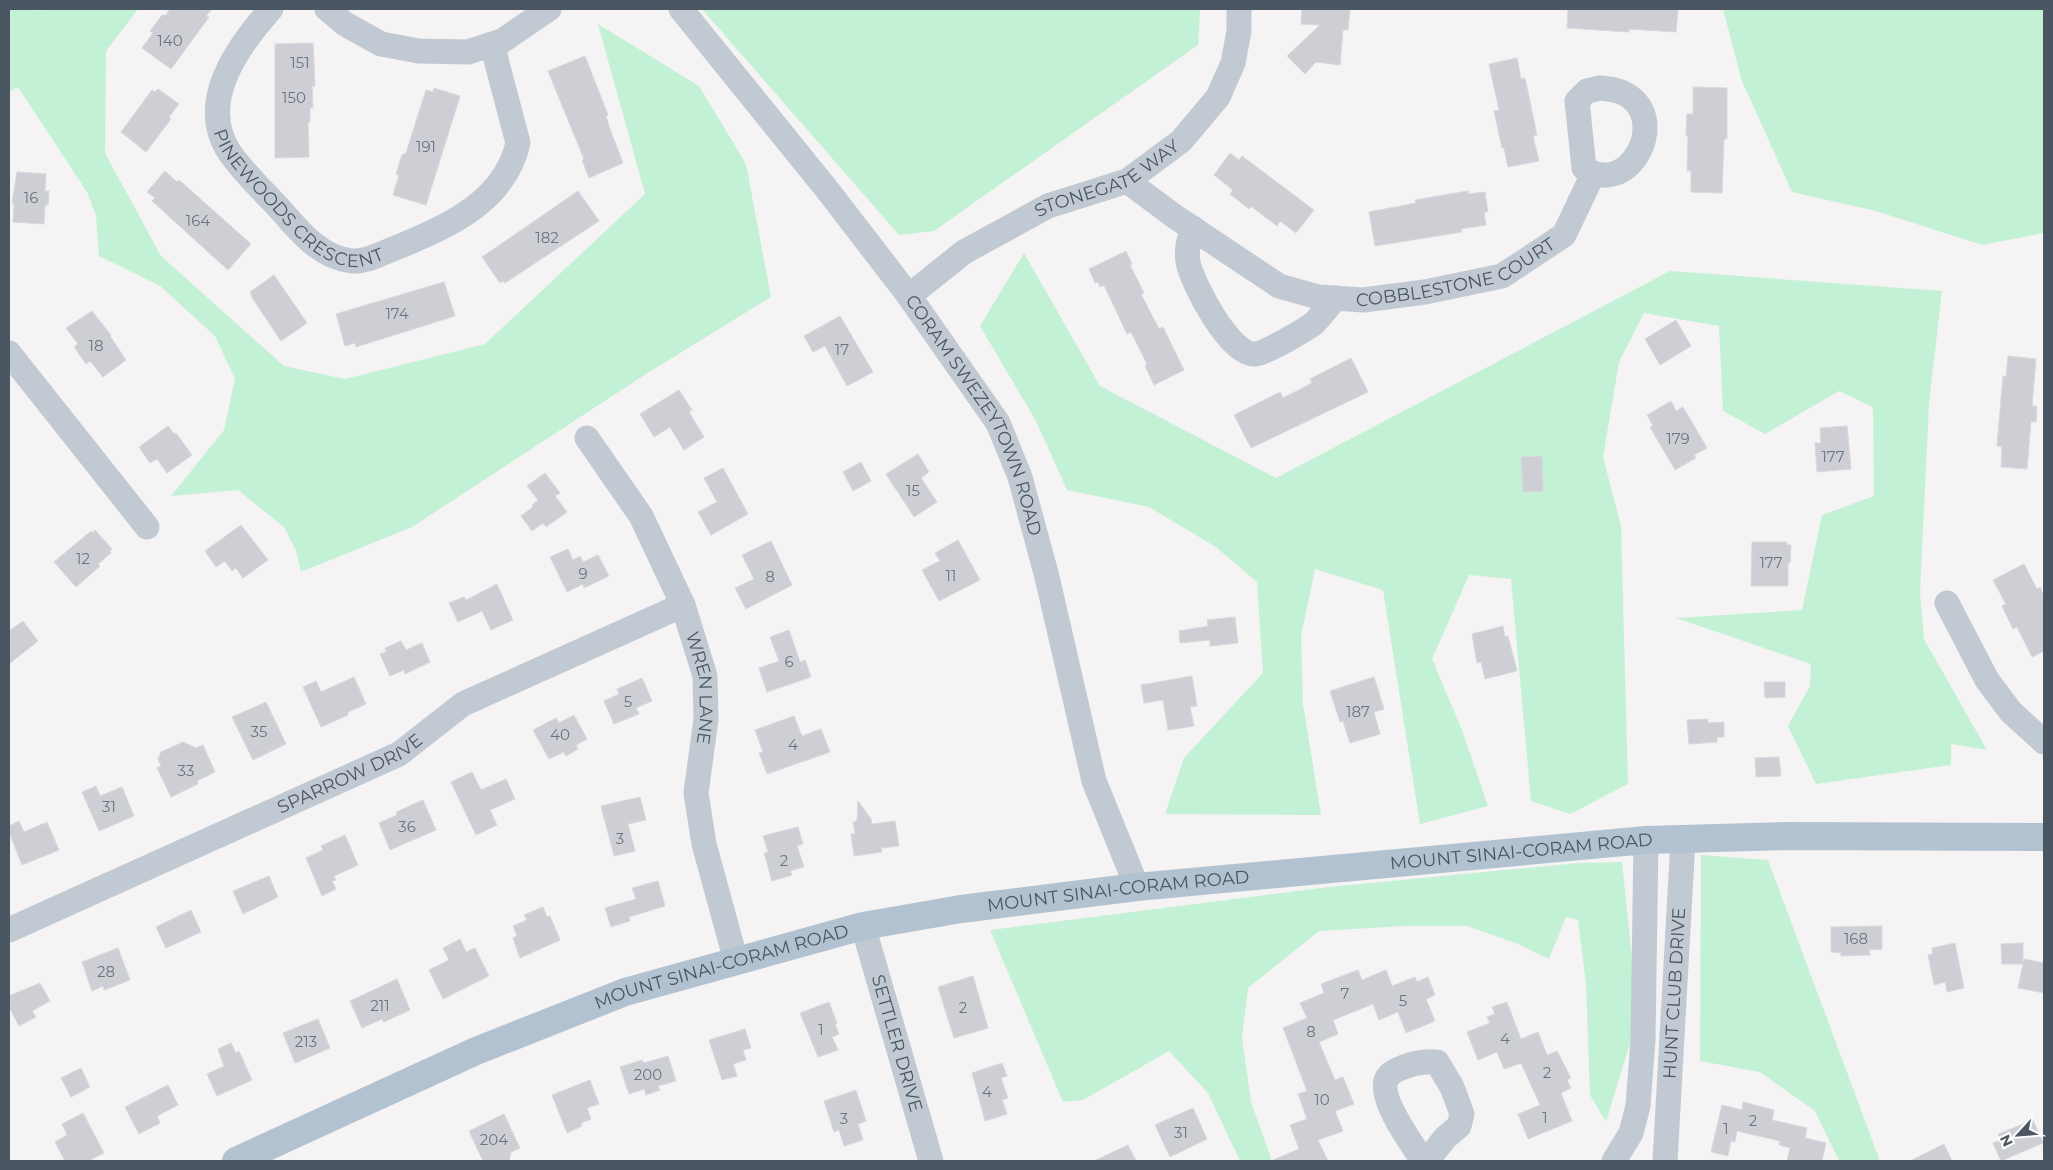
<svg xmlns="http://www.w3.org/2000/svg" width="2053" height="1170" font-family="Montserrat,sans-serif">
<rect width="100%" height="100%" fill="#f5f3f3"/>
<g fill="#c3f1d5">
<path d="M9,9c9,0 33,3 40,0h89l-32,42 -1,102 56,103 123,110 61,13 140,-35 160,-150 -47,-170 101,62 47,78 25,133 -125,77 -234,153 -111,45 -5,-21 -12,-24 -46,-37 -67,6 53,-66 11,-51 -20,-43 -55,-50 -61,-30 -3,-40 -9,-24 -69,-105 -9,5z"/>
<path d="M702,9h498l-2,36 -264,186 -35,4z"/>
<path d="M1723,9h321v224l-62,12 -106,-34 -84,-19 -50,-111z"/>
<path d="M1024,253l76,133 176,92 394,-207 272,20 -13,112 -9,190 4,46 63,111 -36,-6v21l-135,19 -28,-58 22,-40 1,-22 -135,-46 126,-8 20,-95 52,-19 -1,-89 -34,-16 -74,43 -42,-23 -4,-85 -75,-13 -25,49 -16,95 18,69 7,258 -58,30 -39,-13 -20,-222 -42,-4 -37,84 30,71 26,76 -68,18 -37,-234 -68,-21 -14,67 2,68 18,111 -156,-1 19,-56 79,-85 -6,-91 -41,-35 -67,-40 -82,-17 -31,-69 -56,-95z"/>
<path d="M1701,855l67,5 112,301h-41l-24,-50 -55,-39 -60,-11z"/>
<path d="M1622,862l16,155 -32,105 -16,-27 -4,-111 -8,-64 -12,-3 -17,42 -31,-15 -51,-18h-64l-84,5 -71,57 -6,50 9,64 21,59h-32l-32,-68 -39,-42 -86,49 -20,2 -73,-172 339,-43 250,-24z"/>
</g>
<g fill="#cdcfd5" stroke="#d7d9de">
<path d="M170,9h42l-6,7 3,1 -38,52 -29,-21 11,-15 -3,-2 12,-16h4z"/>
<path d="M1302,9h48l-2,21h-5l-3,35 -24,-3 -11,12 -18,-18 33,-31 -19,-1z"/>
<path d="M1568,9h110l-2,23 -47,-3v3l-62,-4z"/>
<path d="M313,43l2,43h-3l1,22h-3v14h-2l1,35 -34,1v-114z"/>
<path d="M585,56l23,59 -2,1 5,16 12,31 -34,15 -7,-18 2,-1 -36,-88z"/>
<path d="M1517,58l4,21 4,-1 12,57 -4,1 6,25 -31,6 -4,-19h-2l-8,-37 5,-1 -10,-46z"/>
<path d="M1693,87l34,1v51h-3l-2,54 -31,-1v-21h-4l1,-35h-2l1,-22h6z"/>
<path d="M434,88l26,8 -34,109 -33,-10 6,-20 -3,-1 6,-19 4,-2 20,-63 7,2z"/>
<path d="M158,89l21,15 -10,13 2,2 -25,33 -25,-20 31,-42 3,2z"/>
<path d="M1230,153l9,7 3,-4 72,54 -18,23 -16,-12 -3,5 -26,-20 -2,3 -19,-15 3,-4 -19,-15z"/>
<path d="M165,171l12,11 2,-2 72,64 -23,26 -76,-69 3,-3 -8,-6z"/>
<path d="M17,172l29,2 -1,17h4l-1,14h-3l-1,19 -31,-2 1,-19h-2z"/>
<path d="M578,191l21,30 -94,62 -2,-2 -3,2 -18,-26z"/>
<path d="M1468,191l1,3 16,-2 3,20h-4l2,13 -25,4 1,3 -87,14 -6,-34 47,-9 -1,-3z"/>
<path d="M1126,251l6,13 -2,1 14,28 -3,1 18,35 4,-2 21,43 -30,15 -9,-19 2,-2 -16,-32 -4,2 -23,-49 -4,2 -2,-5 -3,1 -6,-14z"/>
<path d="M274,275l33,48 -26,18 -30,-45 1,-1 -2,-3z"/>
<path d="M444,282l11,34 -99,31 -1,-4 -10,3 -9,-32z"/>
<path d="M92,311l19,24 -1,1 16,24 -23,17 -13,-16 -4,3 -12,-17 4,-3 -12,-16z"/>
<path d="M840,316l33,56 -26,14 -22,-40 -12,6 -9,-16z"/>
<path d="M1676,320l15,26 -31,19 -15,-26z"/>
<path d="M2008,356l28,3 -4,47h5l-1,16 -5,-1 -4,48 -26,-2 1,-20 -5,-1 6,-70 3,1z"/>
<path d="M1351,358l17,34 -117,56 -17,-33 46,-23 3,6 29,-15 -2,-4z"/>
<path d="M679,390l13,20 -3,2 15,25 -20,13 -14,-23 -16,10 -14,-23z"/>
<path d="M1671,401l5,10 7,-4 24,41 -13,7 2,3 -21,12 -25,-43 3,-1 -6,-11z"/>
<path d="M168,426l6,8 2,-1 16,22 -25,18 -10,-14 -7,4 -11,-16z"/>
<path d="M1847,426l4,43 -34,3 -2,-29h6l-1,-15z"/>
<path d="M918,454l11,18 -8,6 16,24 -23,15 -28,-43z"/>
<path d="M1542,456l1,35 -20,1 -2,-35z"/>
<path d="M861,462l10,19 -18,10 -10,-19z"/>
<path d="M723,468l25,46 -37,21 -13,-23 19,-10 -13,-24z"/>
<path d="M545,473l15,20 -5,3 12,16 -21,15 -3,-4 -11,8 -11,-15 12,-9 -1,-2 6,-5 -11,-14z"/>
<path d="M241,525l27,35 -25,18 -7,-10 -4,3 -7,-10 -9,6 -11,-16z"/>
<path d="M95,530l17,19 -2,2 1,2 -13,11 2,2 -24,21 -22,-25 37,-31 1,2z"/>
<path d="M958,540l22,40 -41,21 -17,-31 18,-9 -5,-8z"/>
<path d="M771,541l21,44 -46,24 -11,-21 19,-9 -12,-24z"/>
<path d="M1752,542h35v3h4l-1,18h-2v23h-37z"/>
<path d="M568,549l5,11 7,-4 3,6 15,-7 11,21 -25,12 -1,-4 -16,8 -17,-35z"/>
<path d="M2024,564l13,25 3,-2 4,10v54l-12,6 -15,-30 -4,2 -11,-23 4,-2 -13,-24z"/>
<path d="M497,584l16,36 -22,10 -9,-19 -24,11 -9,-19 15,-6 2,3z"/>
<path d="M1235,617l3,26 -28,3v-6l-30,3 -1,-12 29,-5 -1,-6z"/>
<path d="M23,621l15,20 -29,23v-33z"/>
<path d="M1503,626l2,11 3,-1 9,35 -32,8 -4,-17 -4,1 -5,-29z"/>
<path d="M789,630l11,32 5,-2 6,17 -44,15 -8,-24 20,-7 -9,-24z"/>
<path d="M401,641l5,9 16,-7 8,19 -25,12 -1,-4 -14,6 -10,-22 6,-2 -1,-4z"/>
<path d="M1192,676l5,30 -7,1 4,19 -26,4 -5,-30 -19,3 -3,-18z"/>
<path d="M354,677l12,27 -18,8v3l-27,12 -18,-40 13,-6 5,11z"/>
<path d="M1374,677l10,32 -10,3 6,22 -30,9 -7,-22 -3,1 -10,-31z"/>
<path d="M642,678l10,23 -16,7 3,6 -25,10 -10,-23 15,-7 -2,-5z"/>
<path d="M1764,682h21v15l-20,1z"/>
<path d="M266,702l20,42 -33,16 -21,-43z"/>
<path d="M574,715l13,24 -11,6 2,4 -12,7 -2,-4 -15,7 -16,-29 23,-12 3,5z"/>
<path d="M794,716l8,20 19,-7 9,23 -63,22 -8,-21 4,-1 -8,-22z"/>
<path d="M1708,719v4l16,-1v15h-7v5l-28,2 -2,-24z"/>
<path d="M183,742l13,6 7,-3 12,27 -18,9 1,3 -27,13 -14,-29 4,-2 -3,-7 3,-7z"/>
<path d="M1779,757l2,19 -25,1 -1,-19z"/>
<path d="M472,772l9,18 25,-11 9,20 -25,11 7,15 -21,10 -25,-53z"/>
<path d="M96,786l4,10 22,-9 12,29 -35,15 -17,-39z"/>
<path d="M640,797l6,23 -18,4 7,27 -21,5 -13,-50z"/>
<path d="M423,800l13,30 -46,20 -11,-27 18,-8 -1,-3z"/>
<path d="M858,801l13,18 1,5 23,-3 4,25 -18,2 1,4 -28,4 -3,-22h4l-2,-12 4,-1z"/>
<path d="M19,821l5,11 23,-10 12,28 -37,15 -13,-33v-6z"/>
<path d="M798,827l5,17 -6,2 7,21 -14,4 2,4 -20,6 -8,-28 4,-1 -5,-16z"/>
<path d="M345,835l13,30 -24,11 2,4 -4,1 4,8 -14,7 -16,-38 17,-8 -2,-4z"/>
<path d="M269,876l9,21 -35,17 -10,-23z"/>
<path d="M658,881l7,25 -36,11 1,4 -19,6 -6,-19 31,-9 -4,-11z"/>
<path d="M543,907l4,10 3,-1 10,24 -40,18 -7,-20 4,-2 -4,-10 14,-6 -3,-5z"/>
<path d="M191,910l10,22 -35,16 -10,-21z"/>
<path d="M1882,926v23l-13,1 1,5 -29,1v-3l-10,-1v-25z"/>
<path d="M460,939l6,13 9,-4 14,28 -46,23 -14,-29 20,-10 -6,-12z"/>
<path d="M1955,943l9,45 -17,4 -2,-10 -11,3 -6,-30 5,-1 -1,-6z"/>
<path d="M2023,943v20l1,-4 20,4v30l-26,-5 5,-24h-21l-1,-20z"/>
<path d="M118,948l12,32 -26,10 -1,-4 -11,5 -10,-29z"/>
<path d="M1358,970l4,10 24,-10 6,16 23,-9 2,5 11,-5 7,18 -9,4 9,22 -29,12 -8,-21 -19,8 -6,-16 -40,16 5,14 -19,8 16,38 8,-3 11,27 -19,7 8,20 -25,9 10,21h-57l28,-12 -9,-24 17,-6 -9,-25 9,-3 -24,-63 24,-10 -7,-15 24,-10 -3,-9z"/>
<path d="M973,976l15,52 -34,10 -16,-51z"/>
<path d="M397,979l13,31 -26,12 -2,-3 -20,9 -12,-27z"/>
<path d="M40,983l10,18 -18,10 4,6 -17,9 -10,-19v-11z"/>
<path d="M829,1002l8,21 -2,1 4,10 -7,3 6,13 -20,7 -18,-44z"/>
<path d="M1507,1002l14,37 17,-7 9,23 10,-4 14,27 -4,2 4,8 -10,5 11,28 -44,18 -10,-25 22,-9 -19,-42 -17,6 -7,-17 -19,8 -11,-28 23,-9 -3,-6 8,-3 -3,-7z"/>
<path d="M318,1019l12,29 -35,15 -12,-30z"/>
<path d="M745,1029l6,19 -8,2 3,10 -13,4 4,12 -15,4 -13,-40z"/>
<path d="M231,1043l5,10 3,-2 13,29 -35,16 -10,-22 17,-8 -6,-17z"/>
<path d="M668,1056l8,25 -18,5 2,4 -14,5 -2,-6 -15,5 -9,-27 22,-7 2,3z"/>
<path d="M1002,1063l5,13 -6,2 7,20 -6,2 5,14 -22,7 -13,-48z"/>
<path d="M81,1068l9,19 -19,10 -10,-19z"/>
<path d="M590,1080l9,24 -12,4 4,11 -10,4 1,3 -15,7 -15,-38z"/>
<path d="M168,1085l10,20 -21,11 3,7 -21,11 -14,-27z"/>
<path d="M856,1090l10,31 -8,3 5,16 -19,6 -5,-16 -5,2 -10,-31z"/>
<path d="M1743,1102l31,8 -2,10 35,8 -2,10 21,5 -4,18h-35l3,-13 -11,-3 1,-4 -43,-10 -2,11 -4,-1 -3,15 -17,-4 11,-47 20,5z"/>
<path d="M1193,1108l14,31 -37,18 -15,-32z"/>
<path d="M83,1113l21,40 -16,8h-23l-10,-19 12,-7 -5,-11z"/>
<path d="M504,1114l16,34 -9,4 -2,9h-26l-14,-30z"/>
<path d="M2033,1120l10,23 -42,18 -8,-18 8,-3 -3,-6z"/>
<path d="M1944,1144l8,17h-42z"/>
<path d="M1128,1145l8,16h-42z"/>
</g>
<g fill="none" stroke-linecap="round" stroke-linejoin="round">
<g stroke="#c1cad2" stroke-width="25">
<path id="s1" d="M271,9c-33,37 -75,94 -41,144 13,19 34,39 50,56 19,22 41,49 72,52 16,1 32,-9 46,-14 51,-21 107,-46 120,-104l-26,-99"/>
<path d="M327,9l18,15 36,20 38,7 49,1 34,-11 47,-32"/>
<path id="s2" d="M681,9l148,183 80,104 89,127 22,54 27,100 47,204 43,106"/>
<path d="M1600,88c10,1 21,2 30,9 38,28 -3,101 -46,71l-7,-67 10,-10z"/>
<path id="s3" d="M1127,181l47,35 105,70 39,11 45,3 62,-8 77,-16 62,-41 29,-61"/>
<path d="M1193,228c-4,12 -7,21 -5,34 4,21 42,94 67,92 11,-1 48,-23 58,-30 8,-7 15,-18 23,-26"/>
<path id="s4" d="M909,296l55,-44 84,-46 79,-25 54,-40 37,-44 15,-34 6,-32v-22"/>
<path d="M9,353l138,174"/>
<path id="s5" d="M587,438l54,78 42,89 22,71 1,43 -10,74 8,51 32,117"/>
<path d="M1947,603l40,77 24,32 33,30"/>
<path id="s6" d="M863,926l68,235"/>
<path id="s7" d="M9,930l390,-176 64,-50 220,-99"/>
<path d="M1423,1161c-11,-17 -46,-64 -36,-83 3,-5 7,-7 12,-9 13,-6 24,-8 38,-7l15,25 10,27 -3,12 -14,12 -18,23"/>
<path d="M1614,1161l17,-28 7,-27 5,-66 3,-200"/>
<path id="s8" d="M1665,1161l18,-321"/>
</g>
<path stroke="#b3c2d1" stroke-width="28" id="s9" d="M236,1161l240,-110 149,-59 238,-66 98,-17 176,-22 509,-47 140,-4 258,1"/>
</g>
<g text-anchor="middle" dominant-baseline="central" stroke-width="5" stroke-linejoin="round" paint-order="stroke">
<g font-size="15" fill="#6b747e">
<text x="170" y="40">140</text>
<text x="300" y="62">151</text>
<text x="294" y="97">150</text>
<text x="426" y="146">191</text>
<text x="31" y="197">16</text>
<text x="198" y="220">164</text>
<text x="547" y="237">182</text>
<text x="397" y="313">174</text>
<text x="96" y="345">18</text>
<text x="842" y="349">17</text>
<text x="1678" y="438">179</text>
<text x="1833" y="456">177</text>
<text x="913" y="490">15</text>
<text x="83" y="558">12</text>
<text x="1771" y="562">177</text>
<text x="583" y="573">9</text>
<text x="951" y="575">11</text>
<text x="770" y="576">8</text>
<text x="789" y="661">6</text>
<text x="628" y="701">5</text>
<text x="1358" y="711">187</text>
<text x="259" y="731">35</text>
<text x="560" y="734">40</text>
<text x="793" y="744">4</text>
<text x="186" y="770">33</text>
<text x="109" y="806">31</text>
<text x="407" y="826">36</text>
<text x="620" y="838">3</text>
<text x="784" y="860">2</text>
<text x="1856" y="938">168</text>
<text x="106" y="971">28</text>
<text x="1345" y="993">7</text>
<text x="1403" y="1000">5</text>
<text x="380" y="1005">211</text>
<text x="963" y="1007">2</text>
<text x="821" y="1029">1</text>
<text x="1311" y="1031">8</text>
<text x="1505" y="1038">4</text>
<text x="306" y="1041">213</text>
<text x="1547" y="1072">2</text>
<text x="648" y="1074">200</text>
<text x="987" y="1091">4</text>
<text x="1322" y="1099">10</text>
<text x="1545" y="1117">1</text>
<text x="844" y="1118">3</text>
<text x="1753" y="1120">2</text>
<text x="1726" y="1128">1</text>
<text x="1181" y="1132">31</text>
<text x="494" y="1139">204</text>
</g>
<g font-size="18" fill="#4a5661" stroke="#fff">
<text stroke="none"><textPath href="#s4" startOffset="232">STONEGATE WAY</textPath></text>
<text stroke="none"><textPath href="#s1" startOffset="248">PINEWOODS CRESCENT</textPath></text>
<text stroke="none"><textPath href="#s3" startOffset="368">COBBLESTONE COURT</textPath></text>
<text stroke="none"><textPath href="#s2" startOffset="504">CORAM SWEZEYTOWN ROAD</textPath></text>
<text stroke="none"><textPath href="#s5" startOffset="279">WREN LANE</textPath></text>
<text stroke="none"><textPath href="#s7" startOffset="375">SPARROW DRIVE</textPath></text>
<text stroke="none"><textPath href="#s9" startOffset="1334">MOUNT SINAI-CORAM ROAD</textPath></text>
<text stroke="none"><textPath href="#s9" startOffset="929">MOUNT SINAI-CORAM ROAD</textPath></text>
<text stroke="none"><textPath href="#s9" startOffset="524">MOUNT SINAI-CORAM ROAD</textPath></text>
<text stroke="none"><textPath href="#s8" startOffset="168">HUNT CLUB DRIVE</textPath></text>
<text stroke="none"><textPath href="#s6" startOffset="122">SETTLER DRIVE</textPath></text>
</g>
</g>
<rect width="2053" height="1170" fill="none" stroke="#4a5661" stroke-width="20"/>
<g transform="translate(2018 1135) rotate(244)" stroke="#ffffff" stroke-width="4" paint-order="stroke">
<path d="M0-4L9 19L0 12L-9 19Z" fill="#4a5661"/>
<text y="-8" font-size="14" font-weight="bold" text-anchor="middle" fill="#4a5661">N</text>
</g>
</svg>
